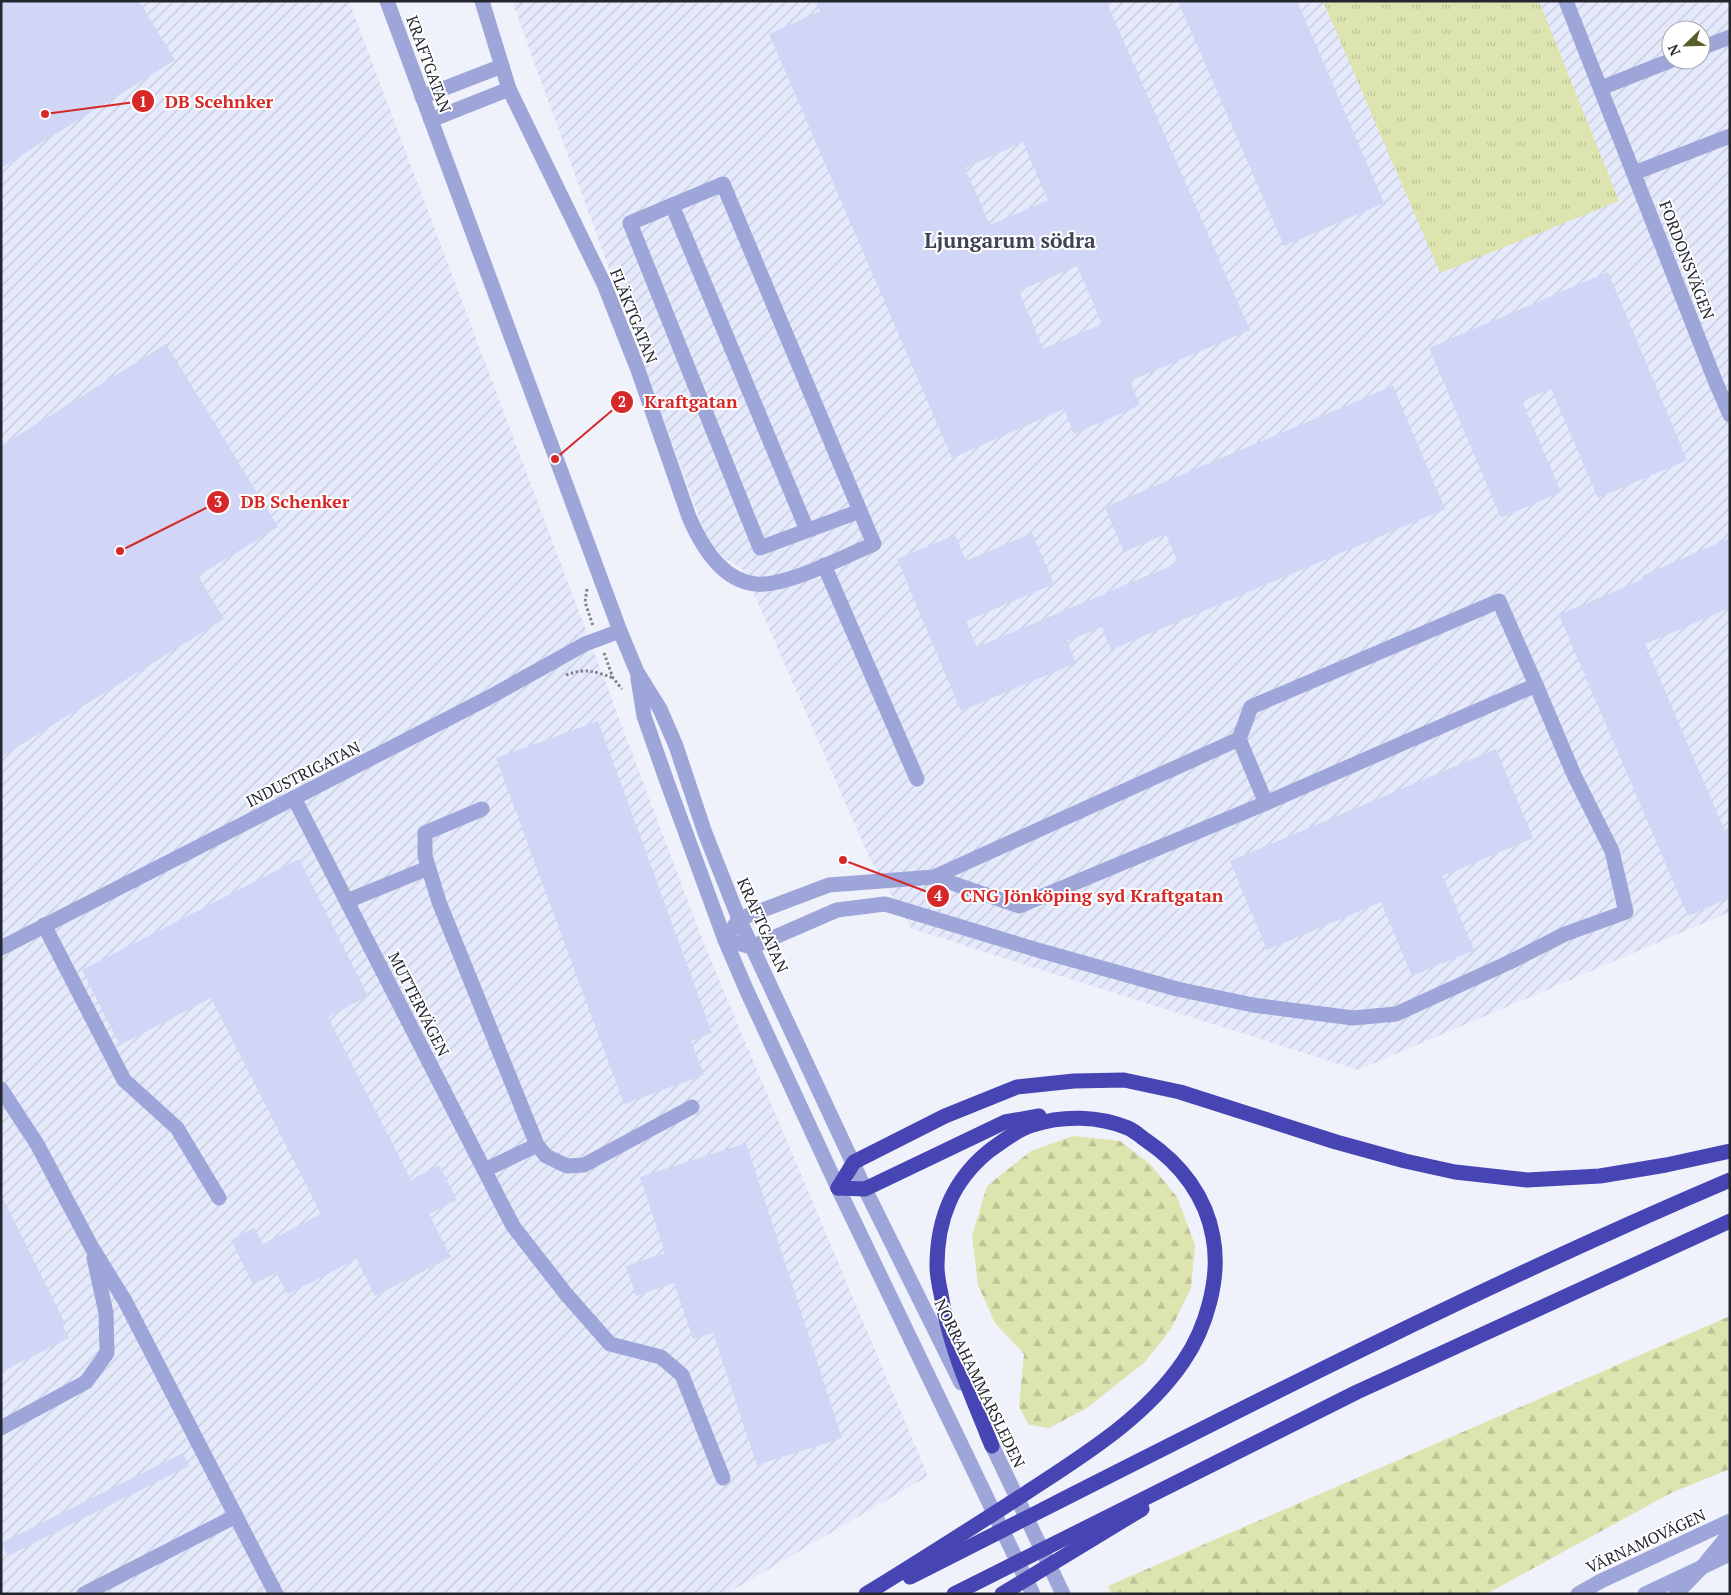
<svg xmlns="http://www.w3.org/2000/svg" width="1731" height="1595" font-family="'PT Serif',serif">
<defs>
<pattern id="industrial-furrows" width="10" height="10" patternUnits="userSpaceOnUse" patternTransform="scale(1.25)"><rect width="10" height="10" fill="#e5e9fc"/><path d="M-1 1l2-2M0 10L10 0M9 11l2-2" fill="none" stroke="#c4c8d8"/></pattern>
<pattern id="grass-tufts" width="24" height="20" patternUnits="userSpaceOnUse" patternTransform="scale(1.25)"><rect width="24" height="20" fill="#dee4af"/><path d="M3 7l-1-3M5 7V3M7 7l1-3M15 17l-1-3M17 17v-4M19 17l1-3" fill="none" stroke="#bec397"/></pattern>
<pattern id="forest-firs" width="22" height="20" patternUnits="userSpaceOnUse" patternTransform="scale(1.25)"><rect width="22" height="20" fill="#dee4af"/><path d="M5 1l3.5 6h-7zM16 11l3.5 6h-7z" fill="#bec397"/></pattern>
</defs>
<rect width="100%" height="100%" fill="#eff1fb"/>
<g fill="url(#industrial-furrows)" fill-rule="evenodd">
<path d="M1,1h348l355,943 224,532 -202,118h-725z"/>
<path d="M512,1h1218v911l-372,158 -446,-141 -43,-72 -126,-288 -16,-9 -19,-18zM1671,30h30v30h-30z"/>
</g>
<path fill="url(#grass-tufts)" d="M1323,1h216l80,200 -179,72z"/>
<g fill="url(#forest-firs)">
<path d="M1073,1136l47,5 30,23 27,33 18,48 -4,43 -20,41 -26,33 -58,46 -38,20 -20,-3 -10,-18 5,-53 -29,-31 -17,-38 -6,-49 15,-50 44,-35z"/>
<path d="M1730,1316v153l-59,24 -185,101h-374l-4,-8z"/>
</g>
<g fill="#d1d6f6" fill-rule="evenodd">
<path d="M1,1h138l36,59 -174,108z"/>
<path d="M816,1h290l144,329 -120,51 10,24 -66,29 -10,-25 -112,49 -183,-424 51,-23zM1023,142l25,58 -58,25 -25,-57zM1077,266l25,58 -59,25 -24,-58z"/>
<path d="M1178,1h119l87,202 -100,43z"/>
<path d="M1608,272l79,188 -89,38 -47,-109 -29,12 39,91 -60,26 -72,-170z"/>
<path d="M166,344l112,183 -80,49 26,43 -223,138v-311z"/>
<path d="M1393,386l52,123 -334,141 -9,-23 -35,14 9,22 -115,48 -64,-152 58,-24 11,26 66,-28 22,51 -88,37 11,26 201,-84 -12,-29 -42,18 -19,-45z"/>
<path d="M1730,538v70l-85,36 79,185 6,-2v71l-42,18 -129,-301 84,-36 -1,-3z"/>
<path d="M598,721l114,312 -21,8 13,34 -80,29 -128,-346z"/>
<path d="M1496,749l37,89 -90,38 31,74 -62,26 -31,-74 -114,48 -37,-89z"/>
<path d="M299,859l69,137 -40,21 83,163 28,-15 18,35 -28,14 22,43 -76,39 -18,-37 -69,35 -12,-21 -23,11 -22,-44 23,-12 9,16 58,-30 -110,-216 -91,47 -38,-75z"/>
<path d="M746,1143l96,295 -85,27 -44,-132 -20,6 -19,-56 -38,13 -10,-30 39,-13 -25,-76z"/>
<path d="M1,1195l64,128 -3,2 7,13 -68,34z"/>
<path d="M183,1453l6,13 -181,90 -7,-13z"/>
</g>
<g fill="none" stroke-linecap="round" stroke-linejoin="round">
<g stroke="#80828b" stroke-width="3" stroke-dasharray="2.5 2.5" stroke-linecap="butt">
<path d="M587,589l-2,13 8,24"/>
<path d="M604,653l9,25 9,11"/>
<path d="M566,675c19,-7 28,-4 47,3"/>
</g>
<g stroke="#9da5d9" stroke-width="15">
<path d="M387,1l233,630 17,41 23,37 16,37 29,87 34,86 126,270 96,194"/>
<path d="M482,1l27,88 95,195 34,86 51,147c12,28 33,64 67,67 30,3 89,-28 118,-40l-14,-33 -137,-327 -93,39 130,325 100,-37"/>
<path d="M1566,1l150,382 14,32"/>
<path d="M1701,48l29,-11"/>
<path d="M1601,88l71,-28"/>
<path d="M422,97l80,-31"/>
<path d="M431,120l78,-31"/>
<path d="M1634,173l96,-37"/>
<path d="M672,205l135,325"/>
<path d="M824,565l93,214"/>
<path d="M638,679l6,37 22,63 59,161 21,49 92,199 195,406"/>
<path d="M1536,685l38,90 38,76 14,61 -61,22 -55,28 -114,52 -43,4 -100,-13 -76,-16 -136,-38 -156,-47 -48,6 -85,37 -27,-7 14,-21 90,-34 105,-8 85,29 247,-103z"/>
<path d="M1239,739l27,64"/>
<path d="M294,798l219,428 53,68 44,50 51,13 21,18 41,103"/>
<path d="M482,809l-57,24v23l14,46 98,243"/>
<path d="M934,877l305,-138 12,-32 248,-106 37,84"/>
<path d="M347,901l81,-33"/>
<path d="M44,925l80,155 53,48 42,70"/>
<path d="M1,948l293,-150 194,-100 97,-54 35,-13"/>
<path d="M1,1089l36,55 54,102 34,55 151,293"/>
<path d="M485,1170l52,-25 9,11 21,10 17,-1 108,-58"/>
<path d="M1,1428l85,-46 21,-29 -1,-40 -12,-55"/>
<path d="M987,1435l76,159"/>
<path d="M84,1594l152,-78"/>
<path d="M1578,1594l23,-13 129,-60"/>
<path d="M1645,1594l85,-40"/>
<path d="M1676,1594l28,-29 26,-32"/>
</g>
<g stroke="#4645b3" stroke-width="15">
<path d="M838,1188l16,-26 91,-46 72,-29 57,-6 50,-1 56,12 156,50 69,19 50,11 72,8 73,-4 66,-11 64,-14"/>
<path d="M838,1188l27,1 140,-67 34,-6"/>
<path d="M910,1577c271,-137 540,-278 820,-397"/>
<path d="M866,1594c54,-33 107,-67 160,-101 56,-37 118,-74 157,-131 23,-33 38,-84 30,-125 -7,-40 -32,-73 -66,-96 -6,-4 -12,-10 -19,-13 -29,-12 -65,-13 -95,-3 -16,5 -30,16 -44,26 -37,30 -52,68 -52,115 0,9 2,19 4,28 8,53 31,102 51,152"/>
<path d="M954,1594l403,-202 373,-171"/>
<path d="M1002,1594l140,-85"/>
</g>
</g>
<g text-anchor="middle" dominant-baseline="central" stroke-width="4" stroke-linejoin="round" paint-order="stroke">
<g font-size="16" fill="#24262f" stroke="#fff">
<text transform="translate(429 64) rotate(70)">KRAFTGATAN</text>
<text transform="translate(1687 260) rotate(69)">FORDONSVÄGEN</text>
<text transform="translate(634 316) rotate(68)">FLÄKTGATAN</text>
<text transform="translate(303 774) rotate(-27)">INDUSTRIGATAN</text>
<text transform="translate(763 925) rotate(66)">KRAFTGATAN</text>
<text transform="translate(419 1004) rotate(63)">MUTTERVÄGEN</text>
<text transform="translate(980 1383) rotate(64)">NORRAHAMMARSLEDEN</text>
<text transform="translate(1646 1541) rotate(-25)">VÄRNAMOVÄGEN</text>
</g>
<g font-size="21" font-weight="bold" fill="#404356" stroke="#fff">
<text x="1010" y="240">Ljungarum södra</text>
</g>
</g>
<path fill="none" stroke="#d62828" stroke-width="2" d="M45 114L143 101M555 459L622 402M120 551L218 502M843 860L938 896"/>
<g fill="#d62828" stroke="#fff" stroke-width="2">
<circle cx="45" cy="114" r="5"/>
<circle cx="555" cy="459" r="5"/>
<circle cx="120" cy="551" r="5"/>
<circle cx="843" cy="860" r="5"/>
<circle cx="143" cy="101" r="12"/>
<circle cx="622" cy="402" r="12"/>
<circle cx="218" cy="502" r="12"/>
<circle cx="938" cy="896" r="12"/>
</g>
<g font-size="15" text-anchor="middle" font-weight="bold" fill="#fff">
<text x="143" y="107">1</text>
<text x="622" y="407">2</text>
<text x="218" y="507">3</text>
<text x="938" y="901">4</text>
</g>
<g font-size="18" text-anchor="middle" font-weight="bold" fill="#d62828" stroke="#fff" stroke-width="4" stroke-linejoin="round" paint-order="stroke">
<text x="219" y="108">DB Scehnker</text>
<text x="691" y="408">Kraftgatan</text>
<text x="295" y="508">DB Schenker</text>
<text x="1092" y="902">CNG Jönköping syd Kraftgatan</text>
</g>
<rect width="1731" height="1595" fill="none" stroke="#24262f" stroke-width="5"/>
<g transform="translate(1686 45) rotate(247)"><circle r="24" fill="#ffffff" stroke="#a7a8ac"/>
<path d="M0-4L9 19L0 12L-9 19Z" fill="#595d2a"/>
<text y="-8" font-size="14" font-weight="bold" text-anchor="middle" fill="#24262f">N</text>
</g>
</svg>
